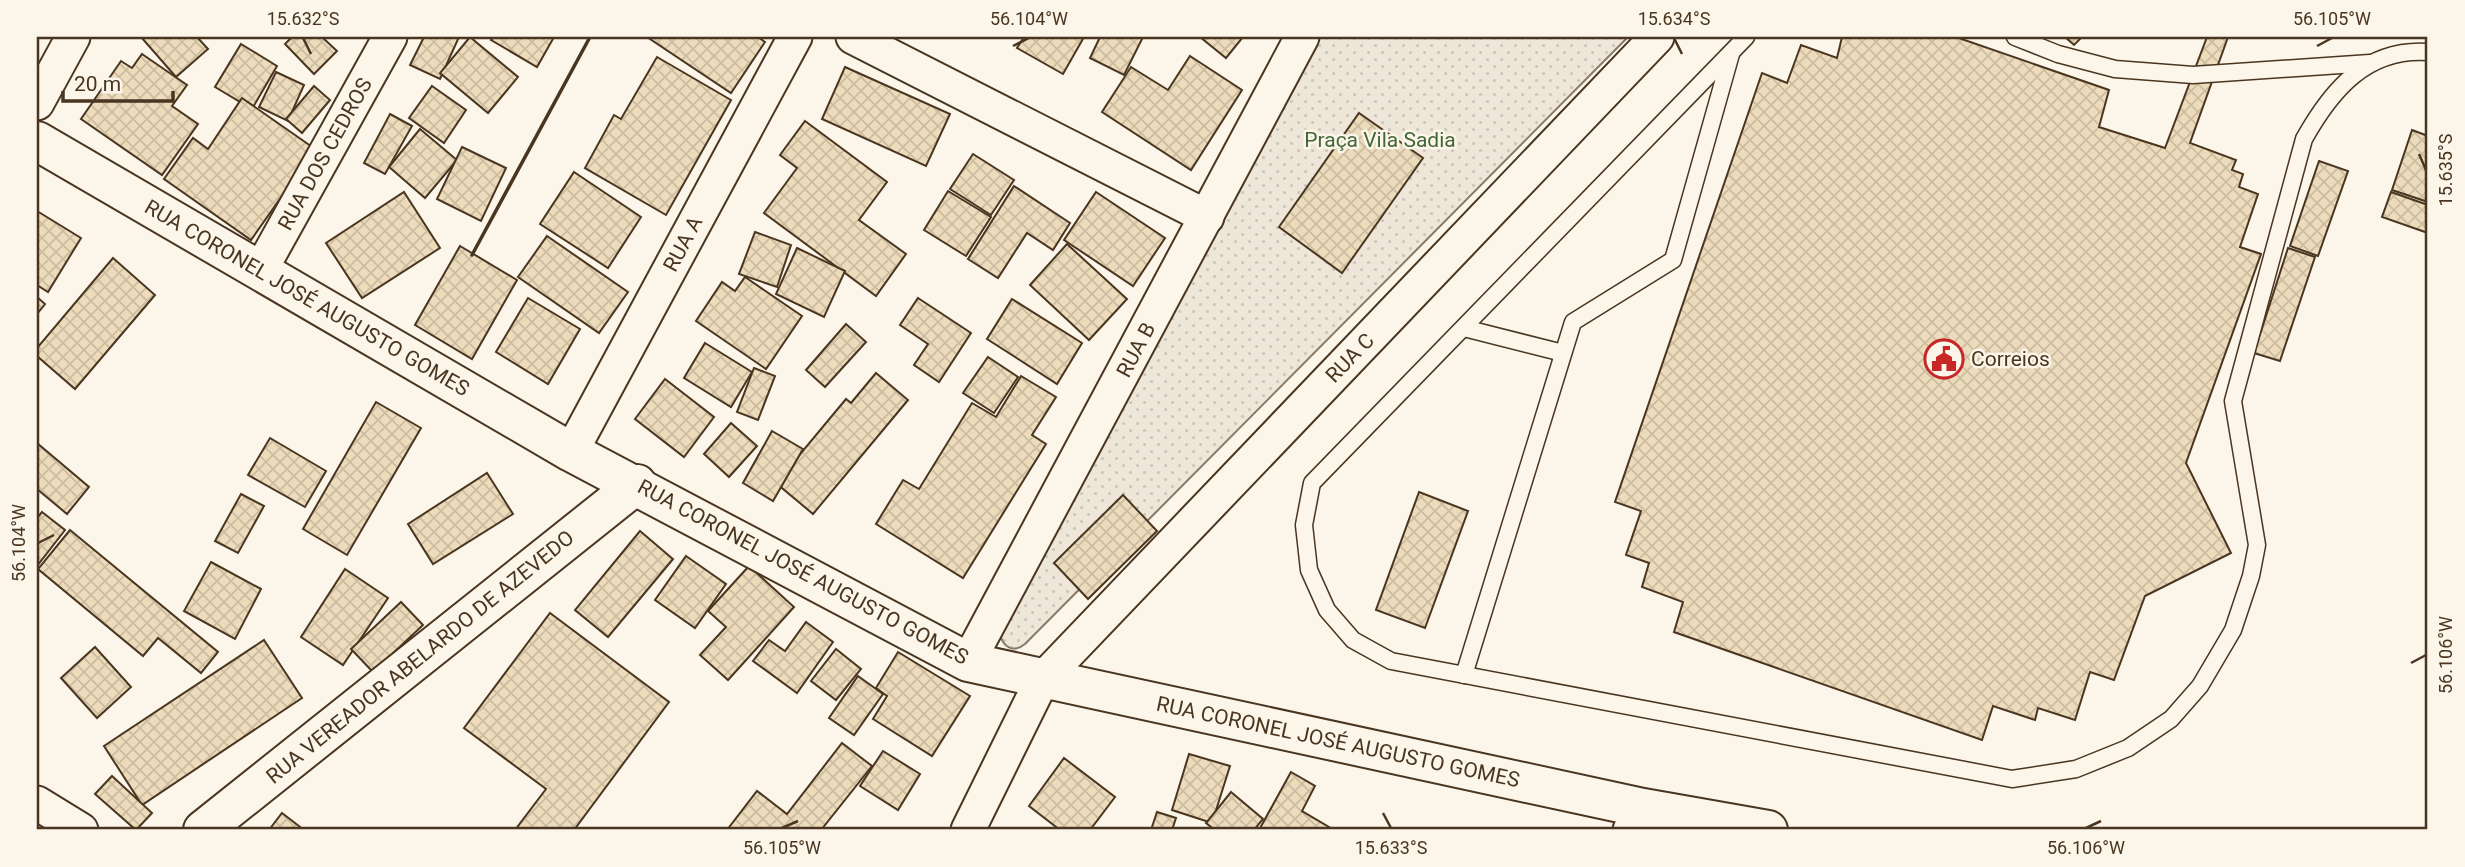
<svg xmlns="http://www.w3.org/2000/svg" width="2465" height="867" font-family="Roboto,sans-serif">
<defs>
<pattern id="park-dots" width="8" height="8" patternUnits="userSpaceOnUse" patternTransform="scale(1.75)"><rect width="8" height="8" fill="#ede6d9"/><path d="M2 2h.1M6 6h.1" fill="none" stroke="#cdc6ba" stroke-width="1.8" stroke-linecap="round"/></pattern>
<pattern id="building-cross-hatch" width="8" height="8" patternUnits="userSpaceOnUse" patternTransform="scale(1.75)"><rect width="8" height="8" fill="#ecdcbc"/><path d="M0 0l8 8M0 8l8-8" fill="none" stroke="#ccbda1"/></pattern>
</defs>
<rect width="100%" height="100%" fill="#fbf6e9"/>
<path fill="url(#park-dots)" stroke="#887966" stroke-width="2" d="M1317,37l310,1 -602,606c-11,9 -22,4 -25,-10z"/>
<g fill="url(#building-cross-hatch)" stroke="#4a3520" stroke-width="2">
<path d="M141,37h56l11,12 -32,28z"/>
<path d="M292,37h30l15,14 -23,23 -29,-30z"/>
<path d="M424,37h35l-19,42 -30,-14z"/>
<path d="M470,37l48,40 -30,36 -48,-40z"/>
<path d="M493,37h61l-17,30 -46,-27z"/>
<path d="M647,37h111l7,5 -34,51z"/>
<path d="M1024,37h60l-21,37 -46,-26z"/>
<path d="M1100,37h43l-19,38 -34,-17z"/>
<path d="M1200,37h43l-17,21z"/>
<path d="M1842,37h114l153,53 -10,37 66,21 42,-111h21l-38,106 46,17 -4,10 11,4 -4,13 19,7 -18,53 21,7 -75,209 45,90 -86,43 -31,84 -24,-8 -15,48 -37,-12 -3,12 -42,-14 -11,34 -308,-108 9,-30 -41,-15 7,-24 -23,-8 15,-44 -26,-9 147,-429 25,10 14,-38 36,13z"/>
<path d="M2065,37h17l-8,8z"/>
<path d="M241,44l36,22 -25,43 -37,-22z"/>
<path d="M142,54l45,31 -15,21 26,18 -36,51 -81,-56 40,-58 11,7z"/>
<path d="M1190,56l52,34 -51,80 -89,-58 29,-45 37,23z"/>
<path d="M657,57l74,43 -65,115 -81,-47 29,-53 7,4z"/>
<path d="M845,67l105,47 -24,52 -104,-47z"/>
<path d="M276,72l28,13 -16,36 -29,-14z"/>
<path d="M314,86l16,14 -28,33 -16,-14z"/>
<path d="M432,86l34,24 -22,33 -35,-25z"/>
<path d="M242,98l73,51 -64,91 -87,-61 29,-41 15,11z"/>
<path d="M1359,113l64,45 -81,115 -63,-46z"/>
<path d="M390,114l22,12 -27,48 -21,-11z"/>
<path d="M805,121l82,61 -28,38 47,34 -30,42 -112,-83 33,-45 -17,-13z"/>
<path d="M420,129l37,31 -32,38 -36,-31z"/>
<path d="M2412,130l16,6v66l-36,-12z"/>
<path d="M462,147l44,21 -25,53 -44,-22z"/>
<path d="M973,154l41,26 -23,35 -41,-26z"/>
<path d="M2319,161l29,10 -30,85 -28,-10z"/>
<path d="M574,172l67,45 -33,51 -68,-44z"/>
<path d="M1014,186l56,37 -17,27 -26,-17 -29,45 -30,-19z"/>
<path d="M948,191l43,26 -25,39 -42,-26z"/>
<path d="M404,192l36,56 -78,50 -36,-55z"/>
<path d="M1096,192l69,46 -32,48 -69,-46z"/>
<path d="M2391,192l37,13v28l-46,-16z"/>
<path d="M37,211l44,27 -33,54 -11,-7z"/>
<path d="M755,232l36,13 -14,42 -38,-13z"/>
<path d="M547,236l81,56 -29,41 -81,-56z"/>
<path d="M1067,244l60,55 -38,41 -59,-55z"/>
<path d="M460,246l57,34 -45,79 -57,-34z"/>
<path d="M797,248l48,23 -21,46 -48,-23z"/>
<path d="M2288,248l27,9 -35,104 -26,-8z"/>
<path d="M113,258l42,37 -80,94 -38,-33v-8z"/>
<path d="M745,277l57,39 -36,53 -70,-48 26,-39 13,9z"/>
<path d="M37,297l8,7 -8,10z"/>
<path d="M528,298l52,31 -32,55 -52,-32z"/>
<path d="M918,298l53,35 -32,49 -25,-17 14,-21 -28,-19z"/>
<path d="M1012,299l70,44 -25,41 -70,-45z"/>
<path d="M846,324l20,18 -41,45 -19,-17z"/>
<path d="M705,343l47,29 -21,35 -47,-29z"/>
<path d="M988,357l30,20 -24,36 -31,-20z"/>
<path d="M754,368l21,8 -17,44 -21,-8z"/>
<path d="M876,373l32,27 -95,114 -37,-31 70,-84 5,4z"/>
<path d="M1021,376l35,21 -24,38 14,9 -83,134 -87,-54 27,-44 16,9 53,-86 24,14z"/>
<path d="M665,379l49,38 -30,40 -49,-38z"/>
<path d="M376,402l45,26 -74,127 -44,-26z"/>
<path d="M731,423l26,23 -28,31 -25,-23z"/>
<path d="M772,431l31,18 -30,52 -30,-18z"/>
<path d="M270,438l56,33 -21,36 -57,-32z"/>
<path d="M37,443l52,44 -22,27 -30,-25z"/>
<path d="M487,473l26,41 -80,50 -25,-40z"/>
<path d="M1419,492l49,19 -43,117 -49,-18z"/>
<path d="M241,494l23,12 -26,47 -23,-12z"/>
<path d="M1123,495l34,36 -69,68 -34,-36z"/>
<path d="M42,512l23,18 -28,36v-48z"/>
<path d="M70,530l148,122 -17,21 -43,-35 -15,18 -105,-87z"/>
<path d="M640,531l33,28 -65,78 -33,-27z"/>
<path d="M686,556l40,28 -31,44 -40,-28z"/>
<path d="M211,562l50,27 -26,50 -51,-28z"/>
<path d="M749,566l45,41 -66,73 -28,-25 26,-28 -18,-16z"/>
<path d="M345,569l43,29 -45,67 -42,-28z"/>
<path d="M401,602l22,23 -50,47 -22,-23z"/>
<path d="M550,613l119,89 -95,128h-59l31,-41 -82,-61z"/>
<path d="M806,622l27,20 -36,51 -44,-32 16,-21 16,11z"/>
<path d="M264,640l38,58 -160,107 -38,-59z"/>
<path d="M95,647l36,40 -34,31 -36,-40z"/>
<path d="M836,649l25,20 -25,31 -25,-19z"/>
<path d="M898,652l72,44 -38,60 -59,-37 14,-23 -11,-8z"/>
<path d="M858,676l25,18 -29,41 -25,-17z"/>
<path d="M842,743l30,23 -51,64h-94l30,-39 30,23z"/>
<path d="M883,751l37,23 -22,36 -38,-24z"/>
<path d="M1189,754l41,12 -18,57 -40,-13z"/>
<path d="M1064,758l51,39 -25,33h-30l-31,-24z"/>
<path d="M1291,772l24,14 -13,25 32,19h-75z"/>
<path d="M112,776l40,37 -16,17 -41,-36z"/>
<path d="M1231,792l32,27 -9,11h-39l-9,-7z"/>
<path d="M1157,812l19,6 -4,12h-21z"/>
<path d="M282,813l22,17h-35z"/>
</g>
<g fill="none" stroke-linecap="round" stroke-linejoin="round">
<g stroke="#4a3520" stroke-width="19">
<g id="service">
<path d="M1746,37l-434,446 -8,42 5,45 18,40 26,30 38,21 621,118 64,-10 52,-21 43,-29 29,-33 33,-56 18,-54 6,-31 -24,-144 71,-262c28,-50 63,-91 124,-87"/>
<path d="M2015,37l43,17 57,15 78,6 177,-12"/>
<path d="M1464,328l99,25"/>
<path d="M1464,675l109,-353 100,-62 58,-206"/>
</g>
</g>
<g stroke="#4a3520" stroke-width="37">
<g id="minor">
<path d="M853,37l354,180"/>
<path d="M37,103l36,-66"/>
<path d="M260,271l130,-234"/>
<path d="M571,452l224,-415"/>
<path d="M968,662l334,-625"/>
<path d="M37,803l44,27"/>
<path d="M968,830l74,-150 615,-643"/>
<path d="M1630,830l13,-22"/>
</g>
</g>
<g stroke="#4a3520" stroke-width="42">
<g id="tertiary">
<path d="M37,141l534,311 397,210 675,146 125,22"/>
<path d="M203,830l434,-346"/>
</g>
</g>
<use href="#service" stroke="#fbf6e9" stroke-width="16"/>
<use href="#minor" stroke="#fbf6e9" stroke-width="33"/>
<use href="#tertiary" stroke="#fbf6e9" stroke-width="38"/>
<path stroke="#4a3520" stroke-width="3.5" d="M472,255l118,-218"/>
</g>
<path fill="none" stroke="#4a3520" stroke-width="2.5" d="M303,38l8,16M1674,38l8,16M1013,46l16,-8M2317,46l15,-8M2419,154l7,16M38,543l16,-8M2411,663l15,-8M1383,813l8,15M782,828l16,-7M2086,828l15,-7"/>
<defs>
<g id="civic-ring" transform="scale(2.0125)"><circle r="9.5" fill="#fbf6e9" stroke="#c62828" stroke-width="1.5"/><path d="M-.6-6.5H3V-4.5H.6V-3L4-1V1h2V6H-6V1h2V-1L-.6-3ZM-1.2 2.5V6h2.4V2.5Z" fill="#c62828"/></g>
</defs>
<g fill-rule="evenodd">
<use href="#civic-ring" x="1944" y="359"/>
</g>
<g text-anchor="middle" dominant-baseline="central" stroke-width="5" stroke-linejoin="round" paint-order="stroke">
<g font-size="21" fill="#436837" stroke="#fbf6e9">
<text x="1380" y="140">Praça Vila Sadia</text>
</g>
<g font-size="21" fill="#4a3520" stroke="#fbf6e9">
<text transform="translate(325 154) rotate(-61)">RUA DOS CEDROS</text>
<text transform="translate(683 244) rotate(-62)">RUA A</text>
<text transform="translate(307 298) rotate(30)">RUA CORONEL JOSÉ AUGUSTO GOMES</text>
<text transform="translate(1136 350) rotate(-62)">RUA B</text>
<text transform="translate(1350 358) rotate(-46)">RUA C</text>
<text transform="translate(803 572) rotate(28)">RUA CORONEL JOSÉ AUGUSTO GOMES</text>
<text transform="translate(420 657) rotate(-39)">RUA VEREADOR ABELARDO DE AZEVEDO</text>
<text transform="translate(1338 742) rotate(12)">RUA CORONEL JOSÉ AUGUSTO GOMES</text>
</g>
<g font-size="21" fill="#4a3520" stroke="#fbf6e9" text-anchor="start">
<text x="1971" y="359">Correios</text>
</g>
</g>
<rect width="2465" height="867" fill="none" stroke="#fbf6e9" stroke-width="77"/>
<path d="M63 91v10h110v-10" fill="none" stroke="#4a3520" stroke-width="3.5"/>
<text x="74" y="91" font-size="21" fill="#4a3520" stroke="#fbf6e9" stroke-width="5" paint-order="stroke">20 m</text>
<rect x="38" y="38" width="2388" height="790" fill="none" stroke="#4a3520" stroke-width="2.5"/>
<g font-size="18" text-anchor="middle" fill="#4a3520">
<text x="303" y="25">15.632°S</text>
<text x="1029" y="25">56.104°W</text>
<text x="1674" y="25">15.634°S</text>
<text x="2332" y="25">56.105°W</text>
<text transform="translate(2446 170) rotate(-90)" y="6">15.635°S</text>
<text transform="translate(19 543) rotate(-90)" y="6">56.104°W</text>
<text transform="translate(2446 655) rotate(-90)" y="6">56.106°W</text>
<text x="782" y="854">56.105°W</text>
<text x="1391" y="854">15.633°S</text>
<text x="2086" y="854">56.106°W</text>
</g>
</svg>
